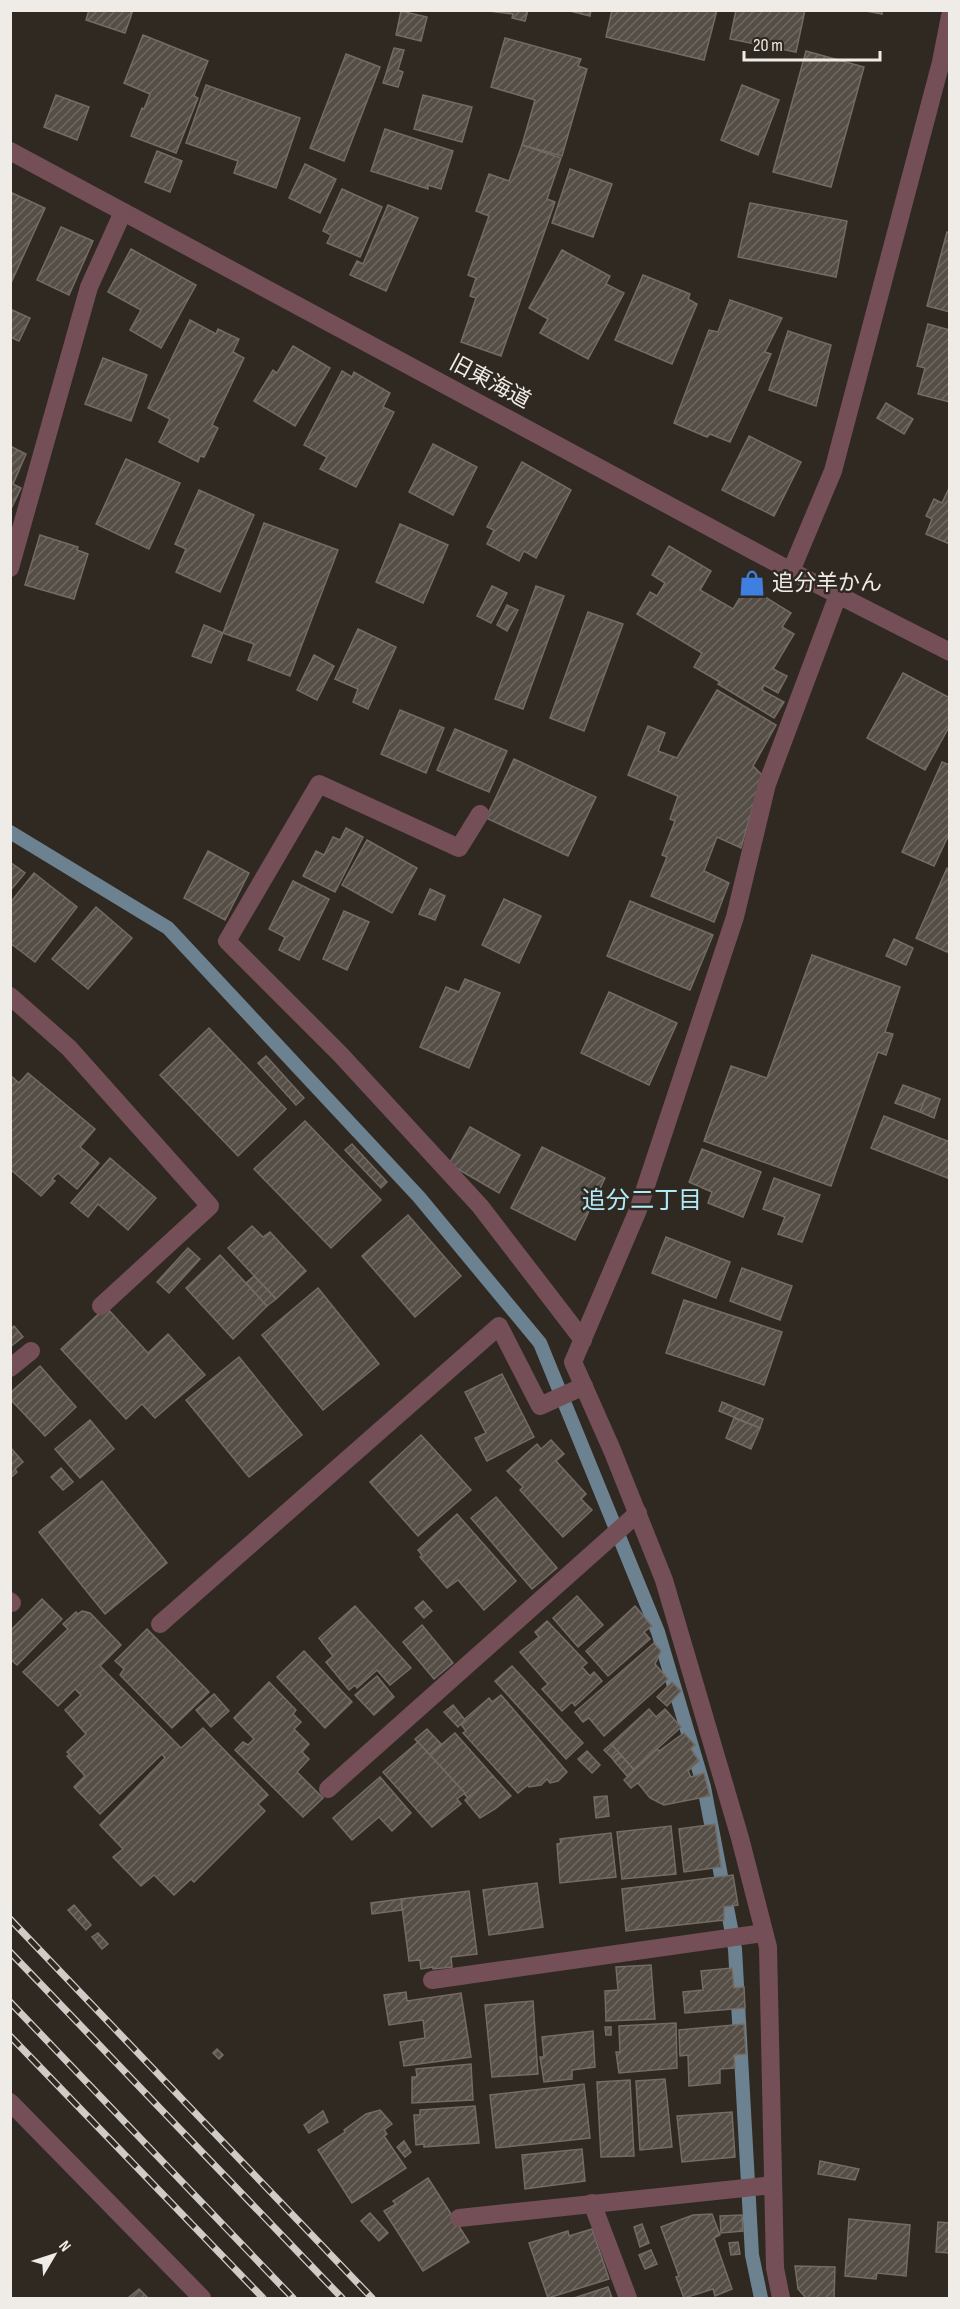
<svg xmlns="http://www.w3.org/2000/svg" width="960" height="2309" font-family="'Sofia Sans Condensed','Noto Sans JP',sans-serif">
<defs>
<pattern id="building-hatch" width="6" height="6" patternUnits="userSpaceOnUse" patternTransform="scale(1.5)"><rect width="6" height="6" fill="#554e46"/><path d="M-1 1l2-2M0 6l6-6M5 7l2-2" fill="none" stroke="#6e6861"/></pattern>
</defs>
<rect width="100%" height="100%" fill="#2f2922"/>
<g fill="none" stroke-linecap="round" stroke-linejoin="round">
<path stroke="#6d8291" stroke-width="14" d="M10,832l158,96 251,269 121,146 118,289 46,155 31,162 17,306 9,43"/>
</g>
<g fill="url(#building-hatch)" stroke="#746c64" stroke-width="1.5">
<path d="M89,10h44l-8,23 -39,-13z"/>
<path d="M481,10h47l-3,11 -13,-3 1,-4z"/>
<path d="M566,10h25l-1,6z"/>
<path d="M612,10h105l-13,50 -98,-23z"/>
<path d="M736,10h69l-9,42 -66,-13z"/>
<path d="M861,10h21v4z"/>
<path d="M401,11l26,6 -6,24 -25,-6z"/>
<path d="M143,35l65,26 -14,35 4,2 -22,55 -45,-17 11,-28 2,1 6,-15 -26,-11z"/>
<path d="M505,38l76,21 -3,7 9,3 -25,87 -40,-11 13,-45 -44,-13z"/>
<path d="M394,48l10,2 -6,20 5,2 -5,15 -15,-4z"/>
<path d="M806,51l58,16 -33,120 -58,-15z"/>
<path d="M346,54l34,13 -36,94 -34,-13z"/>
<path d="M206,85l94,33 -24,70 -42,-15 4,-12 -52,-18z"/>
<path d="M742,85l37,15 -21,55 -37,-15z"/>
<path d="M56,95l33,12 -12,33 -33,-13z"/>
<path d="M423,95l49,12 -10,35 -48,-13z"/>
<path d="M385,129l68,22 -12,38 -13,-4v4l-57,-18z"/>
<path d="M522,145l39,13 -14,41 8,3 -54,154 -40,-14 15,-44 -6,-2 6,-18 -8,-3 21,-59 -13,-5 13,-37 20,7z"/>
<path d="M157,151l25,10 -12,31 -25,-10z"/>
<path d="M305,164l31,15 -16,34 -31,-15z"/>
<path d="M570,169l42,15 -19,53 -41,-14z"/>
<path d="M342,189l40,18 -22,50 -33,-14 4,-8 -8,-4z"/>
<path d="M10,192l35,16 -34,75h-1z"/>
<path d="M750,203l97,18 -11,56 -98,-20z"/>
<path d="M388,205l30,13 -32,73 -36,-16 7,-14 6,3z"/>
<path d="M61,227l32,14 -24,54 -32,-15z"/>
<path d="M947,232l3,1v79l-23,-6z"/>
<path d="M131,249l65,36 -35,63 -31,-18 11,-20 -33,-18z"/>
<path d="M562,250l48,26 -4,8 18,9 -36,66 -48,-26 8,-14 -19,-11z"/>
<path d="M643,275l47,19 -2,5 9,5 -25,60 -57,-24z"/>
<path d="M730,300l52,18 -17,34 6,2 -41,88 -20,-8 -3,3 -33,-14 35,-93 9,2z"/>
<path d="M10,309l20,9 -11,23 -9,-4z"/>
<path d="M190,320l26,14 2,-5 21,10 -6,13 11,6 -32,67 6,3 -14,29 -4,-1 -2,6 -39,-20 11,-23 -22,-11z"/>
<path d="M928,324l22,6v72l-32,-8 7,-26 -8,-2z"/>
<path d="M788,331l43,14 -15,61 -47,-16z"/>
<path d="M293,346l37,22 -35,58 -41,-25 19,-31 4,3z"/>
<path d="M103,358l44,17 -16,46 -46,-17z"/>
<path d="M342,371l10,6 2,-5 36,21 -7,14 11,5 -38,75 -36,-18 7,-12 -23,-12z"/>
<path d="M886,403l27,16 -9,15 -27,-16z"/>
<path d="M749,436l52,26 -27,54 -52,-26z"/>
<path d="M433,444l44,23 -24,48 -44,-23z"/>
<path d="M10,446l16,8 -13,30 8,4 -11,23z"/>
<path d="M126,459l54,24 -31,66 -53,-25z"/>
<path d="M522,462l49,28 -35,68 -12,-7 -5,10 -32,-17 7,-14 -7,-3z"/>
<path d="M950,486v58l-24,-10 6,-15 -6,-3 8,-17 8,4z"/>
<path d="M199,490l55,25 -34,77 -44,-20 10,-23 -11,-5z"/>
<path d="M264,523l74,27 -48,126 -42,-16 6,-16 -31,-11z"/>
<path d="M400,524l48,21 -25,58 -47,-21z"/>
<path d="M40,535l38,12 -1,3 11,4 -14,45 -49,-14z"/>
<path d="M669,546l42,25 -11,19 33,19 14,-23 44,27 -9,14 12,7 -21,35 14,7 -9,17 -14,-8 -2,5 22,12 -10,16 -56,-34 2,-2 -26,-15 8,-14 -65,-39 13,-22 7,4 8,-13 -13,-8z"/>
<path d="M492,586l15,7 -16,30 -14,-7z"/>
<path d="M536,586l28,10 -41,113 -28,-10z"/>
<path d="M507,605l11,5 -11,21 -10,-6z"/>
<path d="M588,612l35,12 -39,107 -34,-13z"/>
<path d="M204,625l19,8 -12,30 -19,-7z"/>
<path d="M358,629l38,18 -28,62 -15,-7 5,-13 -23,-10z"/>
<path d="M314,655l20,11 -17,34 -20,-10z"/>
<path d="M903,673l47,25v32l-2,-1 -23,41 -58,-32z"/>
<path d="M717,690l59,35 -23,41 9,9 -21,73 -24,-11 -13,34 25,12 -15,39 -63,-26 16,-39 -5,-2 13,-34 -5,-2 8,-23 -50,-21 20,-49 17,7 -7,18 19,7z"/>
<path d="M400,710l44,18 -18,45 -45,-19z"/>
<path d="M455,729l52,22 -18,41 -52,-22z"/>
<path d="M514,759l82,38 -28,59 -82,-38z"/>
<path d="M942,762l8,3v67l-16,34 -32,-14z"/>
<path d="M346,828l17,9 -28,55 -32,-16 13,-25 8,4 9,-18 7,3z"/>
<path d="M367,840l50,28 -25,45 -50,-28z"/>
<path d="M208,851l41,22 -24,47 -41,-22z"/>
<path d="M10,862l15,11 -15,18z"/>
<path d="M947,868l3,2v77l-3,5 -31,-14z"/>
<path d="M34,873l43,34 -42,55 -25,-19v-40z"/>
<path d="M293,881l36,18 -30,61 -20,-10 6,-13 -16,-8z"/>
<path d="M430,889l15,7 -10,24 -16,-6z"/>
<path d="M504,899l37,17 -22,47 -37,-18z"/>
<path d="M630,901l83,34 -23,55 -83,-34z"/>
<path d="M96,907l36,31 -44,51 -36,-30z"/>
<path d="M344,911l25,11 -22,48 -24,-11z"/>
<path d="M894,939l19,9 -7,17 -20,-9z"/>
<path d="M812,955l88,32 -15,45 8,2 -7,21 -8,-3 -47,134 -127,-45 27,-75 36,12z"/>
<path d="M465,979l35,14 -31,75 -49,-21 26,-60 13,5z"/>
<path d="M609,992l68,31 -28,62 -68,-32z"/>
<path d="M209,1028l77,81 -48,47 -78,-81z"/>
<path d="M266,1056l38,42 -8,7 -38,-42z"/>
<path d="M28,1073l67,56 -15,18 19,16 -22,26 -19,-16 -6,6 3,2 -14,15 -31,-27v-94l9,8z"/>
<path d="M903,1085l24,9 -7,18 -25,-9z"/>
<path d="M927,1094l13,5 -6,19 -14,-6z"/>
<path d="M884,1116l66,26v37l-79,-31z"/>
<path d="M305,1121l76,79 -50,48 -77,-79z"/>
<path d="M470,1127l50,28 -21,38 -50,-29z"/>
<path d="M352,1144l35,38 -6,6 -36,-38z"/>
<path d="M542,1147l63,31 -30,62 -64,-32z"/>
<path d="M702,1149l59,23 -18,45 -35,-14 4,-11 -23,-10z"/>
<path d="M110,1158l46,40 -28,32 -30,-26 -10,13 -17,-14z"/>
<path d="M774,1178l46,17 -18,47 -24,-8 7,-17 -22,-8z"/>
<path d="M408,1215l53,61 -46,41 -53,-61z"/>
<path d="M252,1226l11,11 7,-5 36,39 -30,28 -48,-51z"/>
<path d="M666,1237l64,25 -14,36 -64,-25z"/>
<path d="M188,1248l12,11 -31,34 -12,-11z"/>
<path d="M220,1255l47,51 -34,33 -47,-51z"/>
<path d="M742,1268l50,18 -12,34 -50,-19z"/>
<path d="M254,1276l22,23 -9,7 -21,-23z"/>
<path d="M318,1288l61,76 -56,46 -61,-75z"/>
<path d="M684,1300l98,32 -18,53 -98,-32z"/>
<path d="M106,1307l42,46 20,-19 37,41 -50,43 -13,-14 -16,15 -65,-70z"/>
<path d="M14,1326l9,11 -13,10v-18z"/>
<path d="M239,1357l63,78 -53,42 -63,-77z"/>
<path d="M40,1366l36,41 -31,29 -35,-37v-6z"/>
<path d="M502,1374l32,63 -47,24 -12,-23 11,-5 -21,-41z"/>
<path d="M722,1402l41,17 -3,9 -41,-17z"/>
<path d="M734,1418l26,10 -9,21 -25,-11z"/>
<path d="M90,1420l24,29 -34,29 -25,-29z"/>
<path d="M421,1435l50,55 -53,46 -48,-54z"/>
<path d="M551,1440l13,14 -8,7 30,33 -5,5 11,11 -29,27 -43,-47 3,-3 -16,-16 30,-27 4,5z"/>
<path d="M10,1447l13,15 -8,7 2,3 -7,6z"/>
<path d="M61,1468l12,14 -10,8 -12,-13z"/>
<path d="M102,1481l65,82 -62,51 -66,-82z"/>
<path d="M496,1497l61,71 -25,21 -61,-71z"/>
<path d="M457,1514l59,67 -32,29 -26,-30 -11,8 -27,-31 2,-2 -4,-5z"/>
<path d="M577,1596l26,29 -25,22 -25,-29z"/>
<path d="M42,1599l20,20 -45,46 -7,-6v-28z"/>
<path d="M423,1601l9,10 -8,7 -9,-10z"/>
<path d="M355,1606l56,62 -21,17 -13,-15 -20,18 -2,-3 -6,5 -23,-28 7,-6 -14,-18z"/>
<path d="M635,1606l17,20 -8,6 6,7 -42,37 -22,-25z"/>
<path d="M82,1611l8,2 31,32 -21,21 81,82 22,-20 65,67 -10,9 7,7 -71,71 -3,-3 -17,16 -20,-20 -13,11 -28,-29 10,-8 -23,-24 65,-67 -3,-4 -62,60 -26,-27 11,-11 -18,-20 3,-1 -3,-3 19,-18 -21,-24 16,-15 -6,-6 -17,17 -35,-34 45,-43 -5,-5 13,-12 2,2z"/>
<path d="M547,1621l40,42 -5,4 8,9 4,-4 8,9 -27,25 -3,-4 -10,9 -20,-22 6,-5 -28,-32 19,-15 -4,-5z"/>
<path d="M422,1625l31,38 -19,16 -31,-37z"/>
<path d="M147,1629l62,63 -37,36 -52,-53 4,-6 -9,-8z"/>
<path d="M654,1643l7,8 -6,13 13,15 -64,57 -15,-18 -6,4 -8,-10z"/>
<path d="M304,1651l48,51 -27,26 -48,-51z"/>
<path d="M512,1666l71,77 -17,16 -71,-78z"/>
<path d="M377,1676l17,21 -20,18 -19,-20z"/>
<path d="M269,1682l27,28 -3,4 8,8 -7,7 15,15 -7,8 7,7 -12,13 26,26 -20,19 -68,-67 8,-8 5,3 6,-6 -20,-21z"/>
<path d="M672,1682l9,9 -14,15 -10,-9z"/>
<path d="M214,1694l15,17 -18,16 -15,-17z"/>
<path d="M501,1695l66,77 -9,9 -8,2 -3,-4 -6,6 -12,2 -1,-2 -10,8 -55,-60 3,-2 -6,-8 29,-25 3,4z"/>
<path d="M453,1705l12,15 -7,7 -14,-15z"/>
<path d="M649,1709l7,8 9,-8 16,18 -47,43 -23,-26z"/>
<path d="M427,1729l14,15 -12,11 -14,-16z"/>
<path d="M455,1733l38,43 -25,22 -39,-43z"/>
<path d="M684,1733l11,12 -4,4 8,12 -11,10 3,6 13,-4 6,23 -46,9 -14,-7 -12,-15 -7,5 -7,-8 33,-31 2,2z"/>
<path d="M418,1742l47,51 -8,6 4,5 -29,23 -49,-55z"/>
<path d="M611,1744l8,9 -7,5 -8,-8z"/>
<path d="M587,1751l13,14 -8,8 -14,-14z"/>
<path d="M619,1753l3,3 -7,6 -3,-4z"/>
<path d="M622,1756l12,14 -6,7 -13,-15z"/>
<path d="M493,1776l18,20 -16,13 -15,9 -15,-18z"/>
<path d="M380,1777l31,36 -19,18 -13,-14 -27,23 -19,-22z"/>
<path d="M607,1796l2,20 -13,2 -2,-21z"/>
<path d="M715,1824l6,43 -37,5 -5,-43z"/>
<path d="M671,1826l5,48 -54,5 -5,-47z"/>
<path d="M611,1833l5,44 -56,6 -3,-39 4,-1 -1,-4z"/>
<path d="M733,1875l5,30 -14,2v13l-98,11 -4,-42z"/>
<path d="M537,1883l6,44 -54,8 -6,-45z"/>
<path d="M469,1891l8,63 -26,3 1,10 -19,2v-2l-12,2 -1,-9 -11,1 -8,-62z"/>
<path d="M401,1899l1,11 -30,4 -1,-11z"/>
<path d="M74,1905l17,20 -5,5 -18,-20z"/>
<path d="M98,1933l10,11 -6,5 -10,-12z"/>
<path d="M651,1965l4,54 -49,2 -1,-30 13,-1 -2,-23z"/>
<path d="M732,1968l2,20 10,-1 1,21 -60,5 -2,-21 20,-2 -2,-19z"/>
<path d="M406,1992l1,9 54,-8 10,64 -67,9 -4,-24 25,-4 -2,-18 -34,5 -5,-30z"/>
<path d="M533,2001l5,73 -46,3 -7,-72z"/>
<path d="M676,2023l1,45 -58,5 -3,-21h4l-1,-26z"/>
<path d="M744,2024l2,30 -12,1 1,13 -15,1v14l-31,3 -1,-31 -8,1 -1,-26z"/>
<path d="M605,2027h6v8h-5z"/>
<path d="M593,2031l2,36 -23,3v9l-28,3 -4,-25h4l-2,-20z"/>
<path d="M217,2049l6,6 -4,4 -6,-6z"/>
<path d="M471,2064l2,36 -61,3v-26h5l-1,-8z"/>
<path d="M665,2079l7,68 -32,3 -4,-69z"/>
<path d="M630,2080l4,76 -33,1 -4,-75z"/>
<path d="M584,2084l6,54 -94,10 -6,-53z"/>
<path d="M475,2106l4,37 -55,4v-3l-8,1 -2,-30h6v-5z"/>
<path d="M380,2110l12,14 -8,6 3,4 -3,2 22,32 -54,35 -34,-53 27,-18 -1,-2 22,-16z"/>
<path d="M323,2111l5,11 -19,11 -5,-8z"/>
<path d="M732,2112l3,45 -53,5 -5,-46z"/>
<path d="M404,2141l7,11 -6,5 -8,-10z"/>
<path d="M582,2149l3,32 -60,8 -3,-34z"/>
<path d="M820,2161l39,8 -4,11 -37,-6z"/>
<path d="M428,2178l41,64 -46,29 -39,-60 12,-7 -3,-3z"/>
<path d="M370,2213l18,20 -9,8 -18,-20z"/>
<path d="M712,2214l8,21 -6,3 18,51 -17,7 -2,-7 -29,9 -8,-21 3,-1 -18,-49 32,-12z"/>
<path d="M742,2215l1,16 -22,2 -1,-17z"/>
<path d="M849,2219l61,6 -4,51 -29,-3 -1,6 -31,-3z"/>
<path d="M938,2222l12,1v30l-14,-1z"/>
<path d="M642,2224l7,19 -9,4 -6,-20z"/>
<path d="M592,2229l17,50 -61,19 -19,-55 39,-12 1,5z"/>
<path d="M738,2242l2,12 -9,1 -2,-12z"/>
<path d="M651,2250l6,14 -12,5 -6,-14z"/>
<path d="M795,2266l40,1 -1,31h-28l-8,-9z"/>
<path d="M608,2287l4,11h-38z"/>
<path d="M139,2289l9,9h-20z"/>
</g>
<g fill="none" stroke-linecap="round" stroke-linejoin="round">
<g stroke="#754f57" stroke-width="18">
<path d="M10,568l79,-281 34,-75"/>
<path d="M480,814l-21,34 -140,-64 -92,157 113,113 140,152 103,134"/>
<path d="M10,996l59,52 141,158 -109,100"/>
<path d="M10,1368l21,-17"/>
<path d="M10,1601l2,2"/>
<path d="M160,1624l339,-298 41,80 44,-20"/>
<path d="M328,1789l310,-276"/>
<path d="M432,1980l332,-47"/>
<path d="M10,2102l192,196"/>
<path d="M592,2203l36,95"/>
<path d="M459,2218l314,-33"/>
<path d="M781,2298l-6,-30 -7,-321 -28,-109 -76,-258 -52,-130 -39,-88 65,-152 97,-293 32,-133 71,-189"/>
</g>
<g stroke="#754f57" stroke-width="18">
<path d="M10,151l781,420 159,81"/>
<path d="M791,571l42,-100 108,-409 9,-46"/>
</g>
<g stroke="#d0cbc6" stroke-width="7">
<g id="rail">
<path d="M10,1919l362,379"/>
<path d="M10,1952l332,346"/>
<path d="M10,2002l283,296"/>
<path d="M10,2036l253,262"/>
</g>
</g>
<use href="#rail" stroke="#2f2922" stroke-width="4.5" stroke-dasharray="14" stroke-linecap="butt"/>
</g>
<defs>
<g id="shop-bare" transform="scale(2.07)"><path d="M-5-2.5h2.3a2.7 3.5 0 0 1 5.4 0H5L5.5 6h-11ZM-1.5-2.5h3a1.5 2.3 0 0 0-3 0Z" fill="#3f7fe0" stroke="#2f2922" stroke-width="2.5" paint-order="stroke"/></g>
</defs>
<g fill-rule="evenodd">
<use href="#shop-bare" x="752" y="583"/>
</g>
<g text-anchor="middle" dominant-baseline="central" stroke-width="5" stroke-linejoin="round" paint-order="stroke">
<g font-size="22" fill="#efebe6" stroke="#2f2922">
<text transform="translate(490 382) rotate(28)">旧東海道</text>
</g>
<g font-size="22" fill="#efebe6" stroke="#2f2922" text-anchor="start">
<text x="772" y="583">追分羊かん</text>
</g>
<g font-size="24" fill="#b2ebf8" stroke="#2f2922">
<text x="642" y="1200">追分二丁目</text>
</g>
</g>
<rect width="960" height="2309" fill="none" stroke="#efebe6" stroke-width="24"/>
<g transform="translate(54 2255) rotate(51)" stroke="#2f2922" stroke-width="4.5" paint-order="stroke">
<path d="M0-4.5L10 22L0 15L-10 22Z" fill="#efebe6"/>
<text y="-9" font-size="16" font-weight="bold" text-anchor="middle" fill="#efebe6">N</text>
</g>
<path d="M744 51v9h136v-9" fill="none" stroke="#efebe6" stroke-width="3"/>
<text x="753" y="51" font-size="18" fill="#efebe6" stroke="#2f2922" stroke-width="4.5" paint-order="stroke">20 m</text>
</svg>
